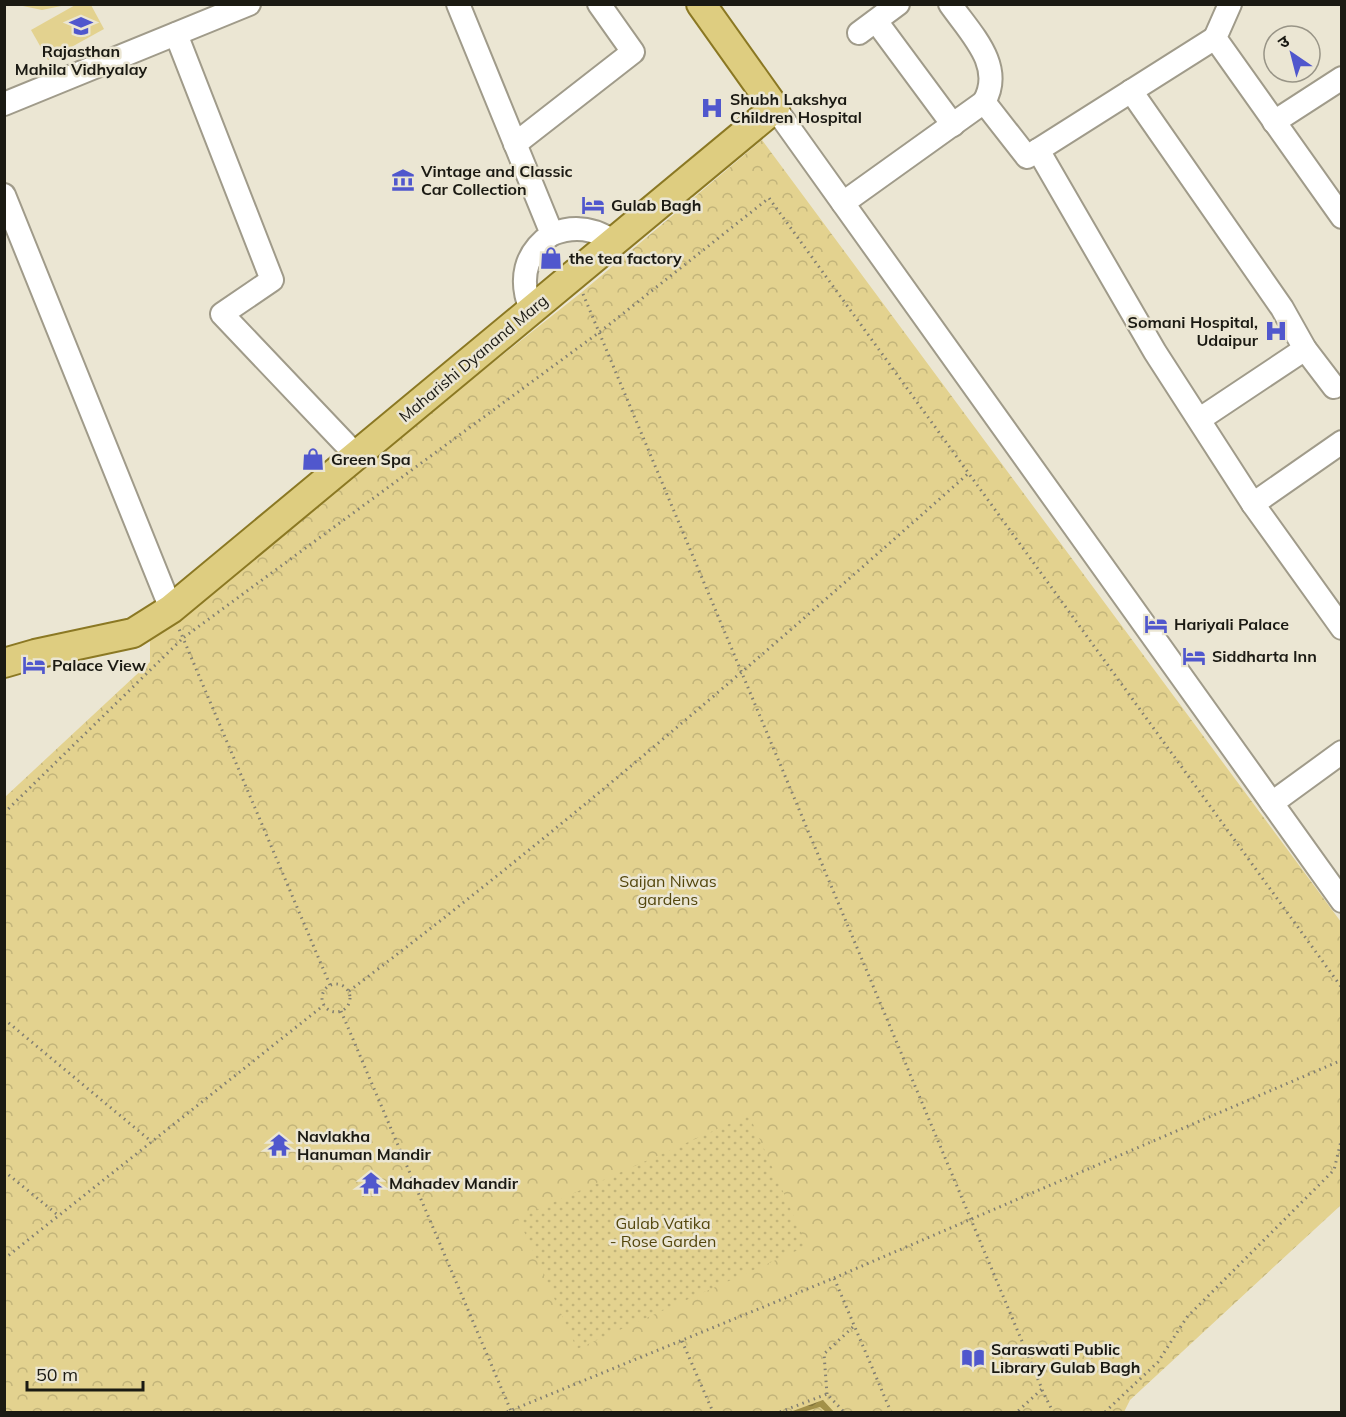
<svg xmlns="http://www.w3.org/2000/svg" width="1346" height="1417" font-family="Mulish,'Noto Sans Devanagari',sans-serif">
<defs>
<pattern id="forest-crowns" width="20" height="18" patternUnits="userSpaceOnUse" patternTransform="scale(1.5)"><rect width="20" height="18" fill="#e3d28f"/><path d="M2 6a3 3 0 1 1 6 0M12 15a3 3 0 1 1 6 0" fill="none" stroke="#c2b47a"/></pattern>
<pattern id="garden-dots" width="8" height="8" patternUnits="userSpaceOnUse" patternTransform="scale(1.5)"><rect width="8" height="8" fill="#e3d28f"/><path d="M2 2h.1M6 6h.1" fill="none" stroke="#c2b47a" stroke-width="1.8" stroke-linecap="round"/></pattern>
<pattern id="water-waves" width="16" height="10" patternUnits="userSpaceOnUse" patternTransform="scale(1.5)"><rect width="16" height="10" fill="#a29048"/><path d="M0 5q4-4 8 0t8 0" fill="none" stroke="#83753b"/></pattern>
</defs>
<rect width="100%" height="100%" fill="#ebe6d3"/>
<g fill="#e3d28f">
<path d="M77,4l14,1 13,24 -56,31 -17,-30z"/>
<path d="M18,5l48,-1v1l-24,5z"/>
</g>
<path fill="url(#forest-crowns)" d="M762,140l579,782v283l-211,195 -6,12h-1119v-615l145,-135v-24l37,-33 395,-313z"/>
<path fill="url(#garden-dots)" d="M749,1115l58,131 -230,103 -59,-131z"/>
<path fill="url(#water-waves)" d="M823,1400l11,12h-8l-6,-5 -17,5h-13z"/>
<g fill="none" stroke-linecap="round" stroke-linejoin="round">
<g stroke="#a09b8a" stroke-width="26">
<g id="minor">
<path d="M458,4l94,230c-28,19 -33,46 -21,76"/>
<path d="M950,4c21,30 55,62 34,98"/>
<path d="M1230,4l-15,34 127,179"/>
<path d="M876,21l77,104"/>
<path d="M859,33l39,-29"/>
<path d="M176,34l96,246 -50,34 134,141"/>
<path d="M1131,91l151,217 23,41 29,38"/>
<path d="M4,104l245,-100"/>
<path d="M775,108l567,793"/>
<path d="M1274,122l68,-44"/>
<path d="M515,144l118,-92 -34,-48"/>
<path d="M1038,150l117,202 98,152"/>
<path d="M4,195l167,414"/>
<path d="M843,203l141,-101 43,55 188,-119"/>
<path d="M552,234c23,-9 42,-6 62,8"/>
<path d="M1200,419l105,-70"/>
<path d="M1342,442l-89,62 89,124"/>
<path d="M1272,803l70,-51"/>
</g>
</g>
<g stroke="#8b7823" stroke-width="32">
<path id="major" d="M4,663l31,-9 98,-21 38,-24 604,-501 -74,-104"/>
</g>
<g stroke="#827f72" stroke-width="3" stroke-dasharray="1.5 4.5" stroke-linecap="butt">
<path d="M583,294l459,1095 -24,22"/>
<path d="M4,813l179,-175 -4,-9"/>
<circle cx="336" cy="998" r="14"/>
<path d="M330,985l-147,-347 418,-307 168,-133 573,790"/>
<path d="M349,991c216,-163 418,-339 620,-518"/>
<path d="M341,1011l170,400"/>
<path d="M4,1019l148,123"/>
<path d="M4,1171l55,45"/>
<path d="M4,1259l320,-254"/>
<path d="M834,1278l508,-218"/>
<path d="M682,1341l31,71"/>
<path d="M1042,1390l11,22"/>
<path d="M827,1394l-3,-40 29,-27"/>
<path d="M507,1412l327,-134 57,134"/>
<path d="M780,1412l47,-18 17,18"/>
<path d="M1105,1412l53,-50 29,-45 147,-147 8,-33"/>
</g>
<use href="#minor" stroke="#fff" stroke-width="22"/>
<use href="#major" stroke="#decd80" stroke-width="28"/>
</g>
<defs>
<g id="school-bare" transform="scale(1.8)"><path d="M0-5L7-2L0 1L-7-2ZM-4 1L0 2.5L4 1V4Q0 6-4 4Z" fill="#5057cd" stroke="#ebe6d3" stroke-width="2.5" paint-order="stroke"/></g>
<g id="hospital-bare" transform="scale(1.8)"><path d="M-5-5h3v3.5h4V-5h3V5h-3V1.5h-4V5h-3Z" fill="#5057cd" stroke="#ebe6d3" stroke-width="2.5" paint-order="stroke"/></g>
<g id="museum-bare" transform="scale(1.8)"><path d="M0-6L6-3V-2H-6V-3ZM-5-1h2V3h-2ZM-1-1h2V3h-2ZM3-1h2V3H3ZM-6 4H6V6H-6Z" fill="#5057cd" stroke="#ebe6d3" stroke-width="2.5" paint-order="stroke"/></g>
<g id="hotel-bare" transform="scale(1.8)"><path d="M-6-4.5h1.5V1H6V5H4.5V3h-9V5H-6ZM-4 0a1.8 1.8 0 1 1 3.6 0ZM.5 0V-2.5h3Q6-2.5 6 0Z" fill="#5057cd" stroke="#ebe6d3" stroke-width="2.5" paint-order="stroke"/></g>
<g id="shop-bare" transform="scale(1.8)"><path d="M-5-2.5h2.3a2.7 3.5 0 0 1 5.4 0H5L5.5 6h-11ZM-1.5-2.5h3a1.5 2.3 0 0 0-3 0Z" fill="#5057cd" stroke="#ebe6d3" stroke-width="2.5" paint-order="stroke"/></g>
<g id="temple-bare" transform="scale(1.8)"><path d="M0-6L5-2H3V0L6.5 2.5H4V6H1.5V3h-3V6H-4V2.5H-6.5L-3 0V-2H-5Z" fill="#5057cd" stroke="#ebe6d3" stroke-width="2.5" paint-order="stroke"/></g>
<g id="library-bare" transform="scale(1.8)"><path d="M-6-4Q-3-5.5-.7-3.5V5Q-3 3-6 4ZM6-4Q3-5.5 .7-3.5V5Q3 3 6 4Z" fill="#5057cd" stroke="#ebe6d3" stroke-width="2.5" paint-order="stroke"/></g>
</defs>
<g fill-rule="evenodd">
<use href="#school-bare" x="81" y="26"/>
<use href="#hospital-bare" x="712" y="108"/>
<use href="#museum-bare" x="403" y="180"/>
<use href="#hotel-bare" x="593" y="205"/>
<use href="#shop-bare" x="551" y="258"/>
<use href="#hospital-bare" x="1276" y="331"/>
<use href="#shop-bare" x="313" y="459"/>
<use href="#hotel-bare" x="1156" y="624"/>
<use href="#hotel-bare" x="1194" y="656"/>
<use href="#hotel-bare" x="34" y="665"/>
<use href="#temple-bare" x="279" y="1145"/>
<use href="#temple-bare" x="371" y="1183"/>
<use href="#library-bare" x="973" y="1358"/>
</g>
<g text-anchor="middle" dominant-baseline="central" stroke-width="5" stroke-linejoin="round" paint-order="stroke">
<g font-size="16" font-weight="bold" fill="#1b1a13" stroke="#ebe6d3" text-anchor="start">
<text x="81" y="51" text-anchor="middle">Rajasthan<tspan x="81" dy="18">Mahila Vidhyalay</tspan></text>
<text x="730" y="99">Shubh Lakshya<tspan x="730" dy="18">Children Hospital</tspan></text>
<text x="421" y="171">Vintage and Classic<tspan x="421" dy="18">Car Collection</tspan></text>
<text x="611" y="205">Gulab Bagh</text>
<text x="569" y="258">the tea factory</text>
<text x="1258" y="322" text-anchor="end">Somani Hospital,<tspan x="1258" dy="18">Udaipur</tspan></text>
<text x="331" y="459">Green Spa</text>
<text x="1174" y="624">Hariyali Palace</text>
<text x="1212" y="656">Siddharta Inn</text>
<text x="52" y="665">Palace View</text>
<text x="297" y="1136">Navlakha<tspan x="297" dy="18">Hanuman Mandir</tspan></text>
<text x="389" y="1183">Mahadev Mandir</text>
<text x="991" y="1349">Saraswati Public<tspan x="991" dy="18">Library Gulab Bagh</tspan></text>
</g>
<g font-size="16" fill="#1b1a13" stroke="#ebe6d3">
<text transform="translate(473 358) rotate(-40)">Maharishi Dyanand Marg</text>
</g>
<g font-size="16" fill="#53460c" stroke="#ebe6d3">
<text x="668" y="881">Saijan Niwas<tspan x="668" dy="18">gardens</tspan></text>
<text x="663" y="1223">Gulab Vatika<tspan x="663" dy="18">- Rose Garden</tspan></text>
</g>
</g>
<rect width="1346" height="1417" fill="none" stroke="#1b1a13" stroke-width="12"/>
<g transform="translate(1292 54) rotate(325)"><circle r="28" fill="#ebe6d3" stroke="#989486" stroke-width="1.5"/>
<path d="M0-4.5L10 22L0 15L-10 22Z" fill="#5057cd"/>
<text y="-9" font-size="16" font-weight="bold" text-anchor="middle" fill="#1b1a13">उ</text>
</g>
<path d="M27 1381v9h116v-9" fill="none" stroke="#1b1a13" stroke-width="3"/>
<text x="36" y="1381" font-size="18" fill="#1b1a13" stroke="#ebe6d3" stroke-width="4.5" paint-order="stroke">50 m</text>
</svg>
